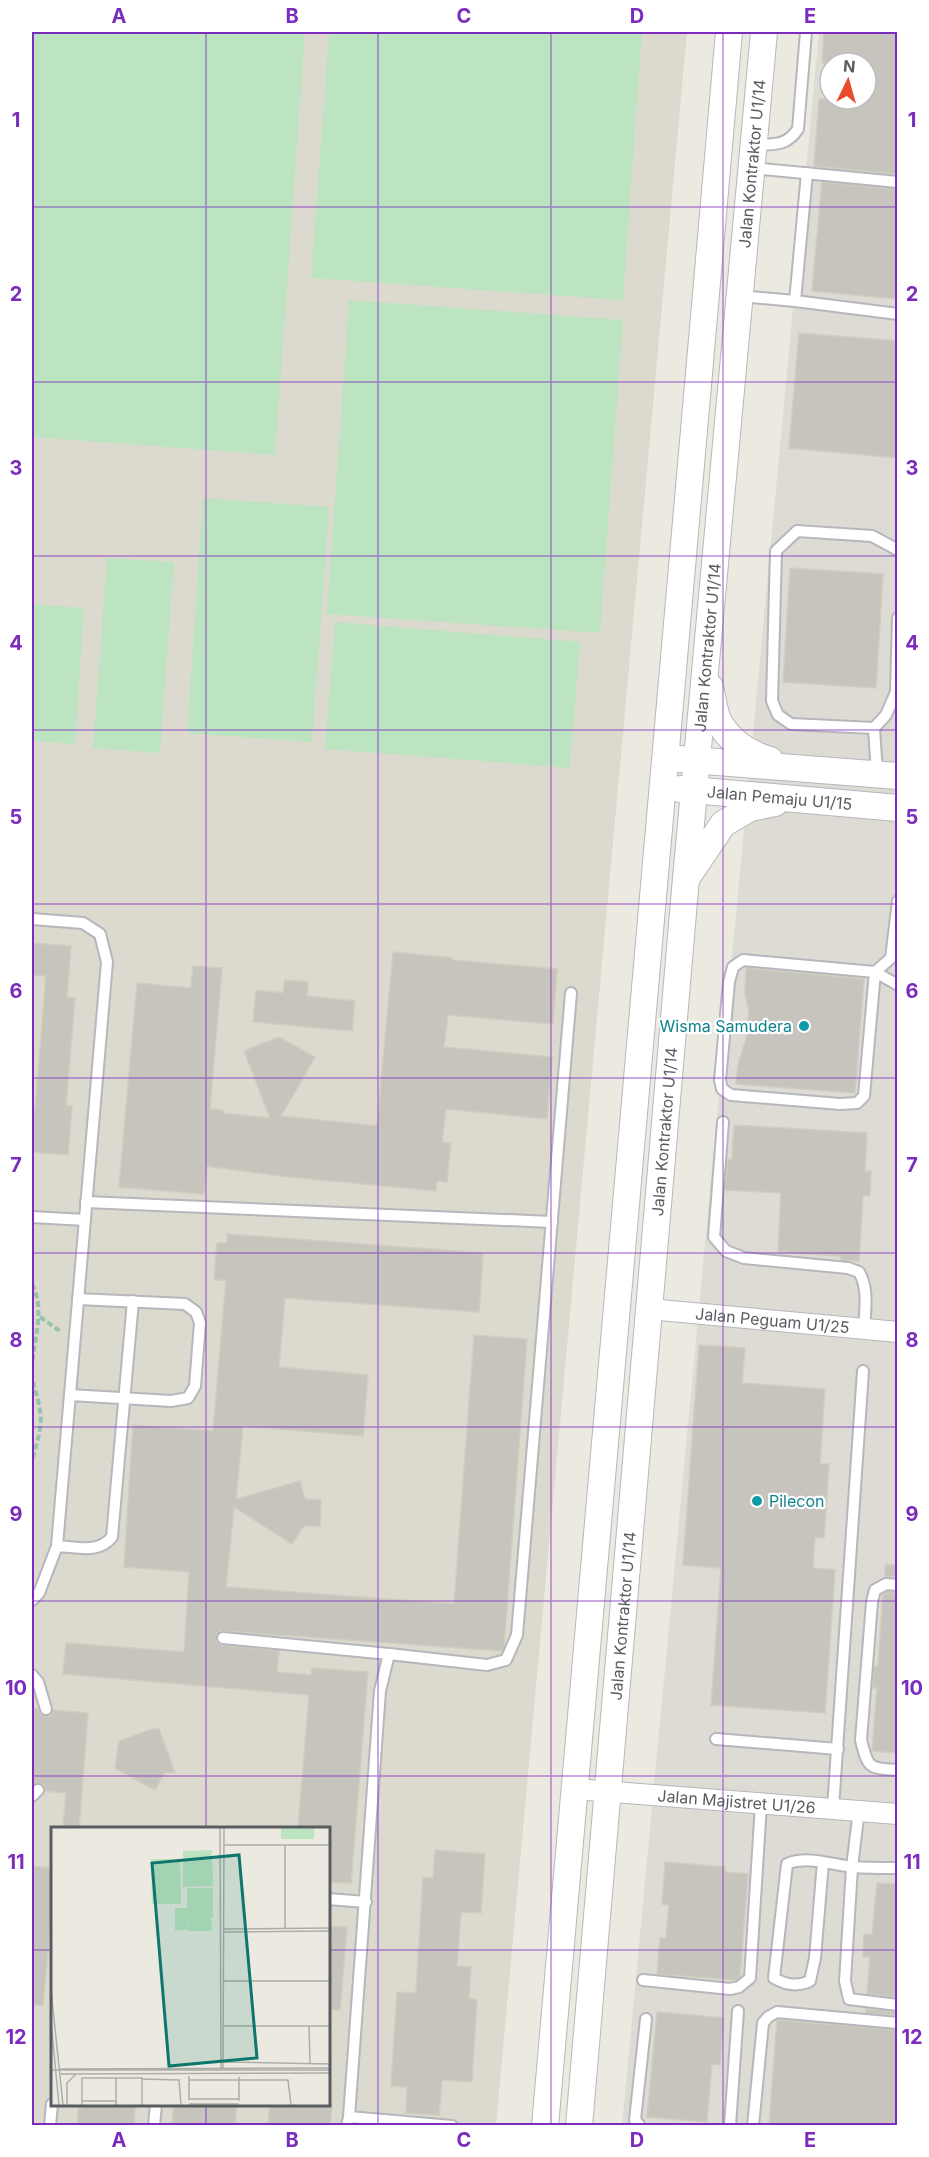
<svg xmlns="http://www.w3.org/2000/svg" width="929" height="2157" font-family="Inter,sans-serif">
<rect width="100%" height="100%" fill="#eceae0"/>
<path fill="#dddbd4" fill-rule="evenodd" d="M819,32h78v2093l-275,1zM830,63h36v36h-36z"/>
<path fill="#dcd9ce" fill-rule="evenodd" d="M32,32h655l-191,2093 -464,1zM52,1828h276v276h-276z"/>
<g fill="#bce4c0">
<path d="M32,32h273l-30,423 -243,-18z"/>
<path d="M329,32h313l-19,268 -312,-22z"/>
<path d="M349,300l274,20 -23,313 -273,-19z"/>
<path d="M203,498l126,9 -17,235 -125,-9z"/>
<path d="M107,558l67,4 -14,191 -67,-5z"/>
<path d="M32,604l52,4 -9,136 -43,-3z"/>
<path d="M335,622l245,20 -10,126 -245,-19z"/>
</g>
<g fill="#c6c4bd" stroke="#d0ccbe" stroke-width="1.5">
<path d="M824,32h73v142l-83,-8 5,-67h47v-36h-44z"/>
<path d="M822,182l75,7v110l-85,-8z"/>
<path d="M799,333l98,8v117l-108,-10z"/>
<path d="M790,568l93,6 -7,114 -93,-6z"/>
<path d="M32,943l39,3 -4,51 8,1 -9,107 6,1 -4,49 -36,-3v-48l3,5 11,-133 -14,-1z"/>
<path d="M393,952l59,6v2l105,9 -4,55 -105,-9 -4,32 108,10 -5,62 -101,-10 -4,33 9,1 -4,39 -10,-1 -1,10 -156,-15 -73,-10 -3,28 -85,-7 18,-204 54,5 2,-22 29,2 -12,141 13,1v3l47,5 -26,-67 35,-14 36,20 -34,59 96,10z"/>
<path d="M746,968l118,11 -9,114 -119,-9 2,-19 8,-26 3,-27 -4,-18z"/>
<path d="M285,980l23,2 -1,14 48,5 -3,30 -99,-9 3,-32 27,3z"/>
<path d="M734,1125l133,8 -2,38h6l-1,25 -7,-1 -4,66 -18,-1v-4l-63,-4 3,-59 -56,-3 3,-31h4z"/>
<path d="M227,1234l256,19 -4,59 -194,-14 -6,69 89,8 -5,61 -120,-10 -7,73 64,-18 5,18 16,1 -1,26h-16l-12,18 -58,-37 -8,80 228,17 20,-269 53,4 -23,308 -2,4 -278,-20h-5l-3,6v5l6,3 57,6 -2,21 34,3 1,-7 56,4 -17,211 -23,-1v-54h-30l11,-133 -246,-21 3,-31 118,9 5,-80 -65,-5 9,-142 80,6 13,-151h-12l3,-37h10z"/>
<path d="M699,1345l46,3 -3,35 83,6 -5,75h9l-5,74 -9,-1 -2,31 22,2 -10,143 -114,-8 10,-137 -38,-3z"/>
<rect x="885" y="1565" width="12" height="12"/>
<path d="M888,1592h9v161l-25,-2 5,-63h-4l1,-22h4l5,-72z"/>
<path d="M32,1708l6,1 2,5 5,2 6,-1 2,-5 35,3 -9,115h-16l3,-35 -21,-2 -1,-6 -5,-2 -7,3z"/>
<path d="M153,1729h6l16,44 -10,-1 -10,18 -40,-22 4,-27z"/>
<path d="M435,1850l50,4 -4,59 -20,-1 -4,54 14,1 -2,31 8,2 -5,82 -30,-2 -3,35 -33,-2 1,-26 -16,-1 6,-94 19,1 7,-116 10,1z"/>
<path d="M665,1862l60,5v5l23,2 -8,102 -4,4 -79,-6 3,-36h6l3,-33 -7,-1z"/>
<path d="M32,1866l20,2v39l-9,98h-11z"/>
<path d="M877,1883l20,1v113l-30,-3 3,-37h-7l1,-23 8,1z"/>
<path d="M328,1926l19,1 -7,83 -12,-1z"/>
<path d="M866,2009l31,3v3l-31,-2z"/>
<path d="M657,2012l67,6 -4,47 -8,-1 -5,58 -60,-5z"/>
<path d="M777,2020l120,10v96h-128z"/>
<path d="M79,2104h56l-1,22h-57z"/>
<path d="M174,2104h63l-2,22h-59l-4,-2z"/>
<path d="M270,2104h62l-2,22h-62z"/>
</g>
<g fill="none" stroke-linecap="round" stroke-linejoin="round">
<g stroke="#b6b7bd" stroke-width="14">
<g id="service">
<path d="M753,145c20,-1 33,2 45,-16l8,-97"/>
<path d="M752,168l146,14"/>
<path d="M740,296l55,5 103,13"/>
<path d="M795,301l12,-128"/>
<path d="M898,550l-26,-14 -75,-5 -21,20 -4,150 6,14 13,9 83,4 12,-13 10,-23 2,-74"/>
<path d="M874,728l3,46"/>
<path d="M898,901l-7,57 -16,14 -11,124 -7,7 -17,1 -109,-9 -9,-6 -2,-9 9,-98 4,-15 10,-7 132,12 23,13"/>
<path d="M32,919l51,4 17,11 7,28 -50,584 -18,47 -7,7"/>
<path d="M723,1122l-9,115 12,14 18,7 104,10 11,4c10,17 6,38 5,57"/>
<path d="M86,1202l466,20"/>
<path d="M32,1217l53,3"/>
<path d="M70,1395l101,6 17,-3 7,-12 5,-63 -4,-11 -11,-8 -107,-5"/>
<path d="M57,1546c21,1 41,8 55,-9l21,-236"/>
<path d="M898,1585l-12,-1 -11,6 -3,12 -11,138c7,29 8,28 37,30"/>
<path d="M223,1638l166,16"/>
<path d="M32,1675l6,7 8,27"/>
<path d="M716,1739l122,10"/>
<path d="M32,1796l6,-6"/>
<path d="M833,1808l30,-437"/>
<path d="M859,1810l-7,57 -7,114 4,18 49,6"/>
<path d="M823,1862l-8,96 -5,23c-13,6 -24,4 -36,-3l13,-114c21,-9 45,1 67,3 14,1 29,1 44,1"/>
<path d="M328,1899l38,3"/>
<path d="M643,1980l87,9 9,-2 11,-9 11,-174"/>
<path d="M349,2117l103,9"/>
<path d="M50,2126l2,-22"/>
<path d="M154,2126l2,-22"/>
<path d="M347,2126l2,-9 31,-426 9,-37 98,11 19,-5 11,-25 54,-642"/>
<path d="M640,2126l-5,-6 11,-101"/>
<path d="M730,2126l8,-115"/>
<path d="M753,2126l10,-103 5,-6 9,-5 121,11"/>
</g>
</g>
<g stroke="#b6b7bd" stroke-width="22">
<g id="minor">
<path id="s1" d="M649,1309l249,23"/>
<path id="s2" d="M575,1789l323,25"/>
</g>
</g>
<g stroke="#b6b7bd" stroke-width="28">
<g id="tertiary">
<path d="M710,687c3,11 4,27 10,37 11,18 29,30 50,36"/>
<path d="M679,759l219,17"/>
<path id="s3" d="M680,789l218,19"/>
<path d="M688,876l35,-52 27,-16 25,-5"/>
<path d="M545,2126l184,-2094"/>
<path id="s4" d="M579,2126l107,-1248 78,-846"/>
</g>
</g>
<g stroke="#95c4a8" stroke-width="4" stroke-dasharray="6 3" stroke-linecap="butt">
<path d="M32,1284c15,30 -1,59 0,91 1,12 7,24 8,36 3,16 -4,34 -8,50"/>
<path d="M40,1317l21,15"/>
</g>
<use href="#service" stroke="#fff" stroke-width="10"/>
<use href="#minor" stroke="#fff" stroke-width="20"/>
<use href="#tertiary" stroke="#fff" stroke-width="26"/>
</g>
<path fill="none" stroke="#7b2cbf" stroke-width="1.5" stroke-opacity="0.55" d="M206,32v1796M378,32v2094M551,32v2094M723,32v2094M32,207h866M32,382h866M32,556h866M32,730h866M32,904h866M32,1078h866M32,1253h866M32,1427h866M32,1601h866M32,1776h866M32,1950h20M328,1950h570M206,2104v22"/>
<g fill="#0f9aa8" stroke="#fff" stroke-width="2">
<circle cx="804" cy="1026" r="6"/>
<circle cx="757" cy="1501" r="6"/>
</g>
<g text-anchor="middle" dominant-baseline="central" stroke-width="4.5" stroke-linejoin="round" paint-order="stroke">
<g font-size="16" fill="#595c61" stroke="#fff">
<text stroke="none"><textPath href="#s4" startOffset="1970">Jalan Kontraktor U1/14</textPath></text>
<text stroke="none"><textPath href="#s4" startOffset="1484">Jalan Kontraktor U1/14</textPath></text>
<text stroke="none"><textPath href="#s3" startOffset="100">Jalan Pemaju U1/15</textPath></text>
<text stroke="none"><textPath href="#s4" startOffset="998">Jalan Kontraktor U1/14</textPath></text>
<text stroke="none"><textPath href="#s1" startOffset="124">Jalan Peguam U1/25</textPath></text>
<text stroke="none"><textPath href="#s4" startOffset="512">Jalan Kontraktor U1/14</textPath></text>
<text stroke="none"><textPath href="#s2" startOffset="162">Jalan Majistret U1/26</textPath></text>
</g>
<g font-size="16" fill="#0d838f" stroke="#fff" text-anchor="end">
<text x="792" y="1026">Wisma Samudera</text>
<text x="769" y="1501" text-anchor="start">Pilecon</text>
</g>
</g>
<g transform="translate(51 1827)">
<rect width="279" height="279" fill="#eceae0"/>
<path d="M230,1h33v11h-33zM161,23l1,36 -30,1v-36zM100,32h29l1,45h-29zM136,61h26v30h-6l4,1 1,12h-24v-13l-1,12h-12v-22h12z" fill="#bce4c0"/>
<path fill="none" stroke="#adada9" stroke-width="1.5" d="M169,1l1,241M172,18h107M234,18v83M172,102l107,-1M172,105l107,-1M172,154h107M0,163l12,115M0,195l8,83M172,199h107M258,199l1,38M173,235l106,2M9,242l270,-1M0,243h279M172,243l1,-242M10,247l269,-1M138,249v24M91,250v28M188,250v24M65,251v27M91,252l37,1 2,25M138,253h99l3,25M138,272h50M31,274h34M138,277h50M16,278v-22l9,-9M31,278v-27h60"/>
<path fill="#0f766e" fill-opacity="0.15" stroke="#0f766e" stroke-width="3" d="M188,28l18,203 -88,8 -17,-203z"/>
<rect width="279" height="279" fill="none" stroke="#595c61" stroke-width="3"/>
</g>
<rect width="929" height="2157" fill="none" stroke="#ffffff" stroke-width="66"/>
<g transform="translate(848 81) rotate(5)"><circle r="28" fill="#ffffff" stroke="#bdbec0" stroke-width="1.5"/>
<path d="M0-4.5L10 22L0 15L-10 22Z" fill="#e64c2b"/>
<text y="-9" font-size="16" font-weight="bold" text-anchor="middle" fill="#595c61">N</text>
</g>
<rect x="33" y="33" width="863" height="2091" fill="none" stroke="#7b2cbf" stroke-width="2"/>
<g font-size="20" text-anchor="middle" font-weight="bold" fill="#7b2cbf">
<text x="119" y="23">A</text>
<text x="292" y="23">B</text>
<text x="464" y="23">C</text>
<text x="637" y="23">D</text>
<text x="810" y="23">E</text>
<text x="16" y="127">1</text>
<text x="912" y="127">1</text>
<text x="16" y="301">2</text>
<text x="912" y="301">2</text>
<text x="16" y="475">3</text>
<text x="912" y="475">3</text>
<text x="16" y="650">4</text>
<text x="912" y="650">4</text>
<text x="16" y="824">5</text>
<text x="912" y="824">5</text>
<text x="16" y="998">6</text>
<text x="912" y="998">6</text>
<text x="16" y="1172">7</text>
<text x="912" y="1172">7</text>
<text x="16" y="1347">8</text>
<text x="912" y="1347">8</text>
<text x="16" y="1521">9</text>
<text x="912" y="1521">9</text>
<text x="16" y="1695">10</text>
<text x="912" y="1695">10</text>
<text x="16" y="1869">11</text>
<text x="912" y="1869">11</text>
<text x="16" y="2044">12</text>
<text x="912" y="2044">12</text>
<text x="119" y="2147">A</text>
<text x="292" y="2147">B</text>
<text x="464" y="2147">C</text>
<text x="637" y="2147">D</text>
<text x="810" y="2147">E</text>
</g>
</svg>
